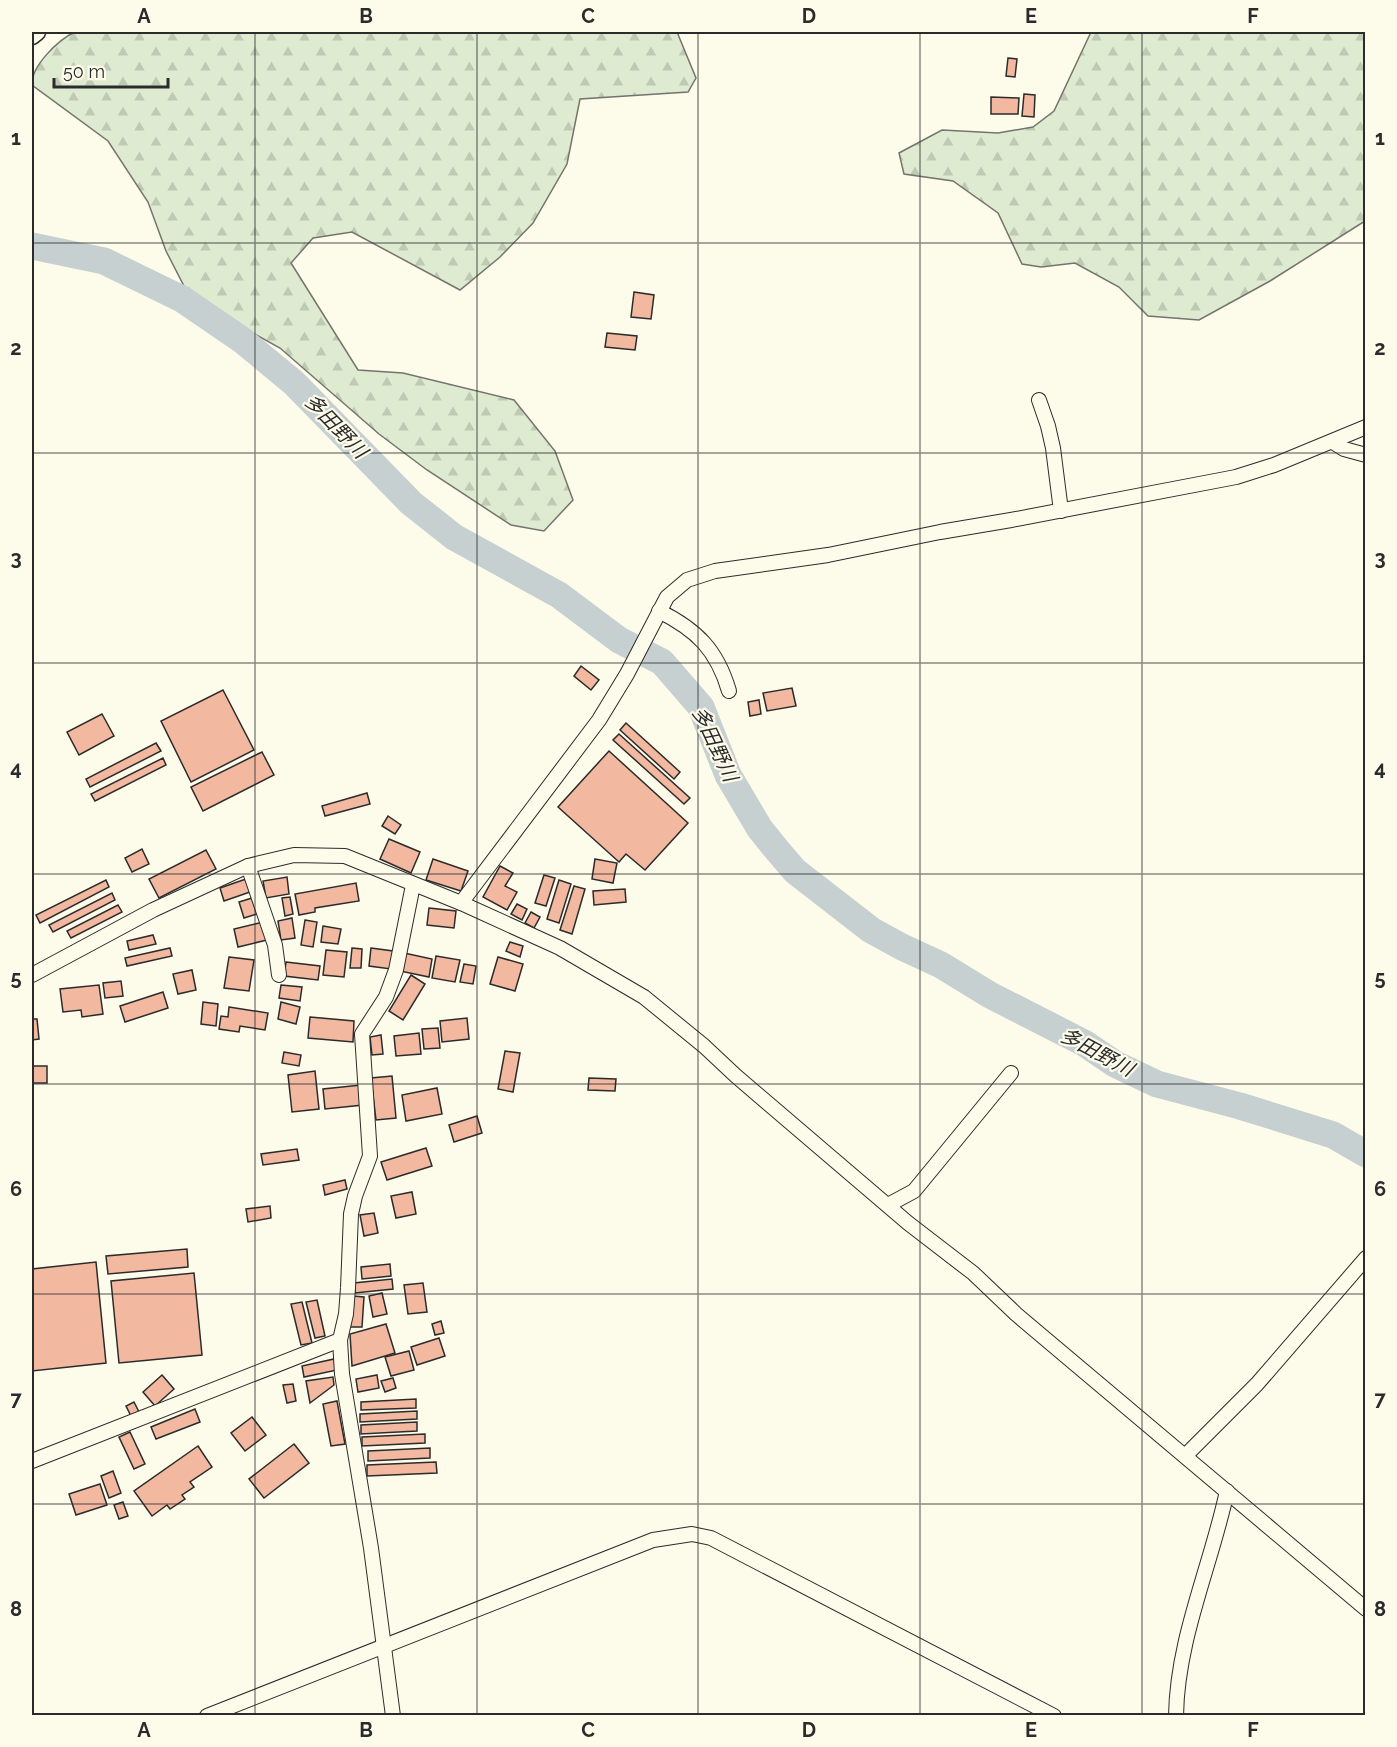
<svg xmlns="http://www.w3.org/2000/svg" width="1397" height="1747" font-family="Raleway,'Noto Sans JP',sans-serif">
<defs>
<pattern id="forest-firs" width="22" height="20" patternUnits="userSpaceOnUse" patternTransform="scale(1.5)"><rect width="22" height="20" fill="#deebd1"/><path d="M5 1l3.5 6h-7zM16 11l3.5 6h-7z" fill="#bfcab4"/></pattern>
</defs>
<rect width="100%" height="100%" fill="#fdfbea"/>
<g fill="url(#forest-firs)" stroke="#74746e" stroke-width="1.5">
<path d="M75,32h602l19,46 -8,14 -108,7 -13,65 -34,59 -33,34 -40,33 -108,-58 -39,6 -22,25 67,107 45,3 111,27 41,51 18,49 -29,31 -33,-6 -84,-55 -48,-36 -99,-86 -63,-35 -33,-27 -18,-35 -18,-49 -40,-61 -76,-56c-1,-19 26,-45 43,-53z"/>
<path d="M1091,32h274v189l-95,60 -71,39 -51,-4 -29,-29 -44,-24 -34,4 -19,-3 -24,-51 -45,-32 -49,-7 -5,-21 43,-23 56,3 35,-6 21,-16z"/>
</g>
<g fill="none" stroke-linecap="round" stroke-linejoin="round">
<path stroke="#c7d0d0" stroke-width="27" d="M32,246l72,15 78,38 60,41 52,43 117,120 43,34 105,58 60,45 43,22 39,45 27,68 32,54 17,21 18,21 76,59 31,17 39,18 49,30 94,48 31,21 42,20 83,22 93,29 33,19"/>
</g>
<g fill="#f2b8a0" stroke="#2b2b2b" stroke-width="1.5">
<path d="M1008,58l9,1 -2,18 -9,-1z"/>
<path d="M1024,94l11,1 -1,22 -12,-1z"/>
<path d="M991,97l28,1 -1,16h-27z"/>
<path d="M634,292l20,3 -3,24 -20,-2z"/>
<path d="M607,333l30,3 -2,14 -30,-3z"/>
<path d="M581,666l18,14 -8,10 -17,-14z"/>
<path d="M792,688l4,18 -29,5 -4,-18z"/>
<path d="M223,690l31,60 -63,32 -30,-61z"/>
<path d="M759,700l2,14 -11,2 -2,-14z"/>
<path d="M102,714l12,22 -35,19 -12,-23z"/>
<path d="M626,723l54,49 -6,7 -54,-49z"/>
<path d="M619,734l71,64 -6,6 -71,-64z"/>
<path d="M156,743l5,8 -71,36 -4,-8z"/>
<path d="M609,751l79,72 -43,47 -19,-16 -7,8 -61,-55z"/>
<path d="M262,752l12,23 -71,36 -12,-24z"/>
<path d="M163,758l3,7 -71,36 -4,-7z"/>
<path d="M367,793l3,11 -45,12 -3,-10z"/>
<path d="M388,816l13,9 -6,9 -13,-8z"/>
<path d="M389,839l31,13 -9,21 -31,-14z"/>
<path d="M142,849l7,15 -17,8 -7,-14z"/>
<path d="M206,850l10,19 -57,29 -10,-19z"/>
<path d="M433,859l35,12 -7,20 -35,-11z"/>
<path d="M595,859l22,4 -4,20 -21,-4z"/>
<path d="M500,866l13,7 -8,13 12,6 -10,18 -24,-13z"/>
<path d="M544,875l11,3 -9,28 -11,-3z"/>
<path d="M287,877l2,17 -23,4 -3,-17z"/>
<path d="M246,879l4,13 -26,9 -4,-13z"/>
<path d="M106,880l3,7 -69,36 -4,-8z"/>
<path d="M559,880l12,4 -12,39 -12,-4z"/>
<path d="M356,883l3,18 -44,7v4l-16,3 -4,-21z"/>
<path d="M574,886l11,3 -13,45 -12,-4z"/>
<path d="M625,889l1,13 -32,3 -1,-14z"/>
<path d="M112,893l3,7 -62,32 -4,-7z"/>
<path d="M290,897l3,17 -8,2 -3,-18z"/>
<path d="M252,898l5,16 -13,4 -5,-16z"/>
<path d="M517,904l10,5 -5,11 -11,-6z"/>
<path d="M118,905l4,7 -51,26 -4,-7z"/>
<path d="M429,908l27,3 -2,17 -27,-3z"/>
<path d="M531,912l9,5 -6,11 -9,-5z"/>
<path d="M292,918l3,20 -14,2 -3,-19z"/>
<path d="M305,920l12,2 -4,25 -12,-2z"/>
<path d="M263,922l4,18 -29,7 -4,-18z"/>
<path d="M323,926l18,3 -3,15 -17,-2z"/>
<path d="M153,935l3,9 -27,6 -2,-9z"/>
<path d="M510,942l13,4 -3,11 -14,-6z"/>
<path d="M170,948l2,8 -45,10 -2,-8z"/>
<path d="M352,948l10,1 -1,19h-11z"/>
<path d="M371,948l22,3 -2,18 -22,-3z"/>
<path d="M326,950l21,2 -3,25 -21,-2z"/>
<path d="M404,953l28,6 -3,18 -29,-6z"/>
<path d="M436,956l24,4 -5,22 -23,-4z"/>
<path d="M229,957l25,3 -5,31 -25,-3z"/>
<path d="M498,957l25,7 -8,27 -25,-7z"/>
<path d="M286,962l34,4 -2,14 -34,-4z"/>
<path d="M464,964l12,2 -3,18 -13,-2z"/>
<path d="M192,970l4,20 -18,4 -5,-20z"/>
<path d="M411,975l14,9 -22,36 -14,-9z"/>
<path d="M121,981l2,15 -18,2 -2,-15z"/>
<path d="M99,985l4,29 -21,3 -1,-7 -18,2 -3,-23z"/>
<path d="M281,985l21,2 -2,14 -21,-3z"/>
<path d="M163,992l5,16 -43,14 -5,-16z"/>
<path d="M203,1002l15,2 -2,22 -15,-2z"/>
<path d="M281,1002l19,5 -4,17 -18,-5z"/>
<path d="M229,1007l39,6 -3,17 -25,-4 -1,6 -20,-3 2,-13 7,1z"/>
<path d="M310,1017l44,4 -1,21 -45,-4z"/>
<path d="M467,1018l2,21 -27,3 -2,-21z"/>
<path d="M32,1019h5l2,20 -7,1z"/>
<path d="M438,1028l2,20 -16,1 -2,-20z"/>
<path d="M419,1033l2,21 -25,2 -2,-20z"/>
<path d="M381,1035l2,19 -11,1 -2,-18z"/>
<path d="M505,1051l15,2 -7,39 -15,-3z"/>
<path d="M284,1052l17,3 -2,11 -17,-3z"/>
<rect x="32" y="1066" width="15" height="17"/>
<path d="M315,1071l4,38 -27,3 -4,-37z"/>
<path d="M392,1076l4,42 -20,2 -5,-42z"/>
<path d="M589,1078l27,1 -1,12 -27,-1z"/>
<path d="M361,1085l2,20 -38,4 -2,-20z"/>
<path d="M437,1088l5,26 -36,7 -4,-26z"/>
<path d="M477,1116l5,17 -28,9 -5,-17z"/>
<path d="M426,1148l6,18 -45,14 -6,-18z"/>
<path d="M297,1149l2,11 -36,5 -2,-11z"/>
<path d="M345,1180l2,9 -22,6 -2,-10z"/>
<path d="M412,1192l4,22 -20,4 -5,-22z"/>
<path d="M270,1206l1,12 -23,4 -2,-13z"/>
<path d="M374,1213l4,20 -14,3 -4,-21z"/>
<path d="M187,1249l1,18 -80,7 -2,-18z"/>
<path d="M96,1262l10,101 -74,8v-102z"/>
<path d="M390,1264l1,12 -29,3 -1,-12z"/>
<path d="M194,1273l8,82 -83,8 -8,-82z"/>
<path d="M392,1279l1,10 -38,4 -1,-10z"/>
<path d="M423,1283l4,29 -19,2 -4,-29z"/>
<path d="M382,1293l5,21 -14,3 -4,-21z"/>
<path d="M353,1296l11,1 -2,30h-12z"/>
<path d="M317,1300l8,36 -10,2 -9,-36z"/>
<path d="M302,1302l10,41 -11,2 -10,-41z"/>
<path d="M441,1321l3,12 -9,2 -3,-11z"/>
<path d="M386,1324l9,29 -43,13 -2,-32z"/>
<path d="M439,1338l6,18 -28,9 -6,-18z"/>
<path d="M409,1351l5,19 -23,6 -6,-19z"/>
<path d="M334,1359l3,11 -33,7 -2,-11z"/>
<path d="M162,1375l12,14 -19,17 -12,-14z"/>
<path d="M377,1375l2,13 -21,4 -2,-13z"/>
<path d="M333,1377l1,8 -24,18 -4,-22z"/>
<path d="M393,1378l3,10 -11,4 -4,-11z"/>
<path d="M293,1384l3,17 -9,2 -4,-18z"/>
<path d="M416,1399v9l-55,2v-8z"/>
<path d="M337,1401l8,43 -14,2 -8,-42z"/>
<path d="M134,1402l5,10 -8,4 -5,-10z"/>
<path d="M195,1409l5,13 -44,17 -5,-12z"/>
<path d="M417,1411v8l-57,3v-8z"/>
<path d="M252,1417l14,18 -21,16 -14,-18z"/>
<path d="M417,1422v9l-56,3v-9z"/>
<path d="M130,1432l15,32 -11,5 -15,-32z"/>
<path d="M425,1434v9l-63,3v-9z"/>
<path d="M294,1444l15,19 -45,35 -15,-19z"/>
<path d="M198,1446l14,21 -22,15 4,5 -12,8 3,4 -15,10 -3,-4 -15,11 -18,-25z"/>
<path d="M430,1448v10l-62,3v-10z"/>
<path d="M436,1462l1,11 -70,3v-11z"/>
<path d="M113,1471l8,22 -12,5 -8,-22z"/>
<path d="M100,1484l7,21 -31,10 -7,-21z"/>
<path d="M123,1502l5,14 -9,3 -5,-14z"/>
</g>
<g fill="none" stroke-linecap="round" stroke-linejoin="round">
<g stroke="#2b2b2b" stroke-width="16">
<g id="minor">
<path d="M1039,400l9,26 5,22 8,63"/>
<path d="M1333,442l11,7 22,6"/>
<path d="M659,611c38,19 58,39 70,80"/>
<path d="M248,866l27,79 4,30"/>
<path d="M461,903l138,-183 28,-46 40,-77 20,-17 28,-9 113,-16 112,-23 71,-12 225,-43 38,-12 92,-38"/>
<path d="M32,975l121,-65 95,-44 46,-11 51,1 116,47 99,45 84,49 60,49 32,30 172,147 65,50 43,41 350,295"/>
<path d="M888,1205l26,-14 97,-118"/>
<path d="M1185,1456l72,-72 109,-126"/>
<path d="M32,1461l308,-121"/>
<path d="M207,1716l446,-176 39,-6 19,4 343,178"/>
<path d="M393,1716l-22,-168 -29,-174 -2,-34 6,-26 2,-26 3,-74 4,-18 15,-40 -8,-122 24,-37 10,-27 17,-85"/>
<path d="M1176,1716c1,-77 35,-150 51,-225"/>
</g>
</g>
<g stroke="#2b2b2b" stroke-width="19">
<path id="tertiary" d="M32,36l5,-4"/>
</g>
<use href="#minor" stroke="#fdfbea" stroke-width="14"/>
<use href="#tertiary" stroke="#fdfbea" stroke-width="16"/>
</g>
<path fill="none" stroke="#2b2b2b" stroke-width="1.5" stroke-opacity="0.55" d="M255,32v1684M477,32v1684M698,32v1684M920,32v1684M1142,32v1684M32,243h1334M32,453h1334M32,663h1334M32,874h1334M32,1084h1334M32,1294h1334M32,1504h1334"/>
<g text-anchor="middle" dominant-baseline="central" stroke-width="4.5" stroke-linejoin="round" paint-order="stroke">
<g font-size="20" font-style="italic" fill="#2b2b2b" stroke="#fdfbea">
<text transform="translate(336 426) rotate(46)">多田野川</text>
<text transform="translate(715 744) rotate(65)">多田野川</text>
<text transform="translate(1097 1052) rotate(28)">多田野川</text>
</g>
</g>
<rect width="1397" height="1747" fill="none" stroke="#fdfbea" stroke-width="66"/>
<path d="M54 78v9h114v-9" fill="none" stroke="#2b2b2b" stroke-width="3"/>
<text x="63" y="78" font-size="18" fill="#2b2b2b" stroke="#fdfbea" stroke-width="4.5" paint-order="stroke">50 m</text>
<rect x="33" y="33" width="1331" height="1681" fill="none" stroke="#2b2b2b" stroke-width="2"/>
<g font-size="20" text-anchor="middle" font-weight="bold" fill="#2b2b2b">
<text x="144" y="23">A</text>
<text x="366" y="23">B</text>
<text x="588" y="23">C</text>
<text x="809" y="23">D</text>
<text x="1031" y="23">E</text>
<text x="1253" y="23">F</text>
<text x="16" y="145">1</text>
<text x="1380" y="145">1</text>
<text x="16" y="355">2</text>
<text x="1380" y="355">2</text>
<text x="16" y="565">3</text>
<text x="1380" y="565">3</text>
<text x="16" y="775">4</text>
<text x="1380" y="775">4</text>
<text x="16" y="985">5</text>
<text x="1380" y="985">5</text>
<text x="16" y="1196">6</text>
<text x="1380" y="1196">6</text>
<text x="16" y="1406">7</text>
<text x="1380" y="1406">7</text>
<text x="16" y="1616">8</text>
<text x="1380" y="1616">8</text>
<text x="144" y="1737">A</text>
<text x="366" y="1737">B</text>
<text x="588" y="1737">C</text>
<text x="809" y="1737">D</text>
<text x="1031" y="1737">E</text>
<text x="1253" y="1737">F</text>
</g>
</svg>
